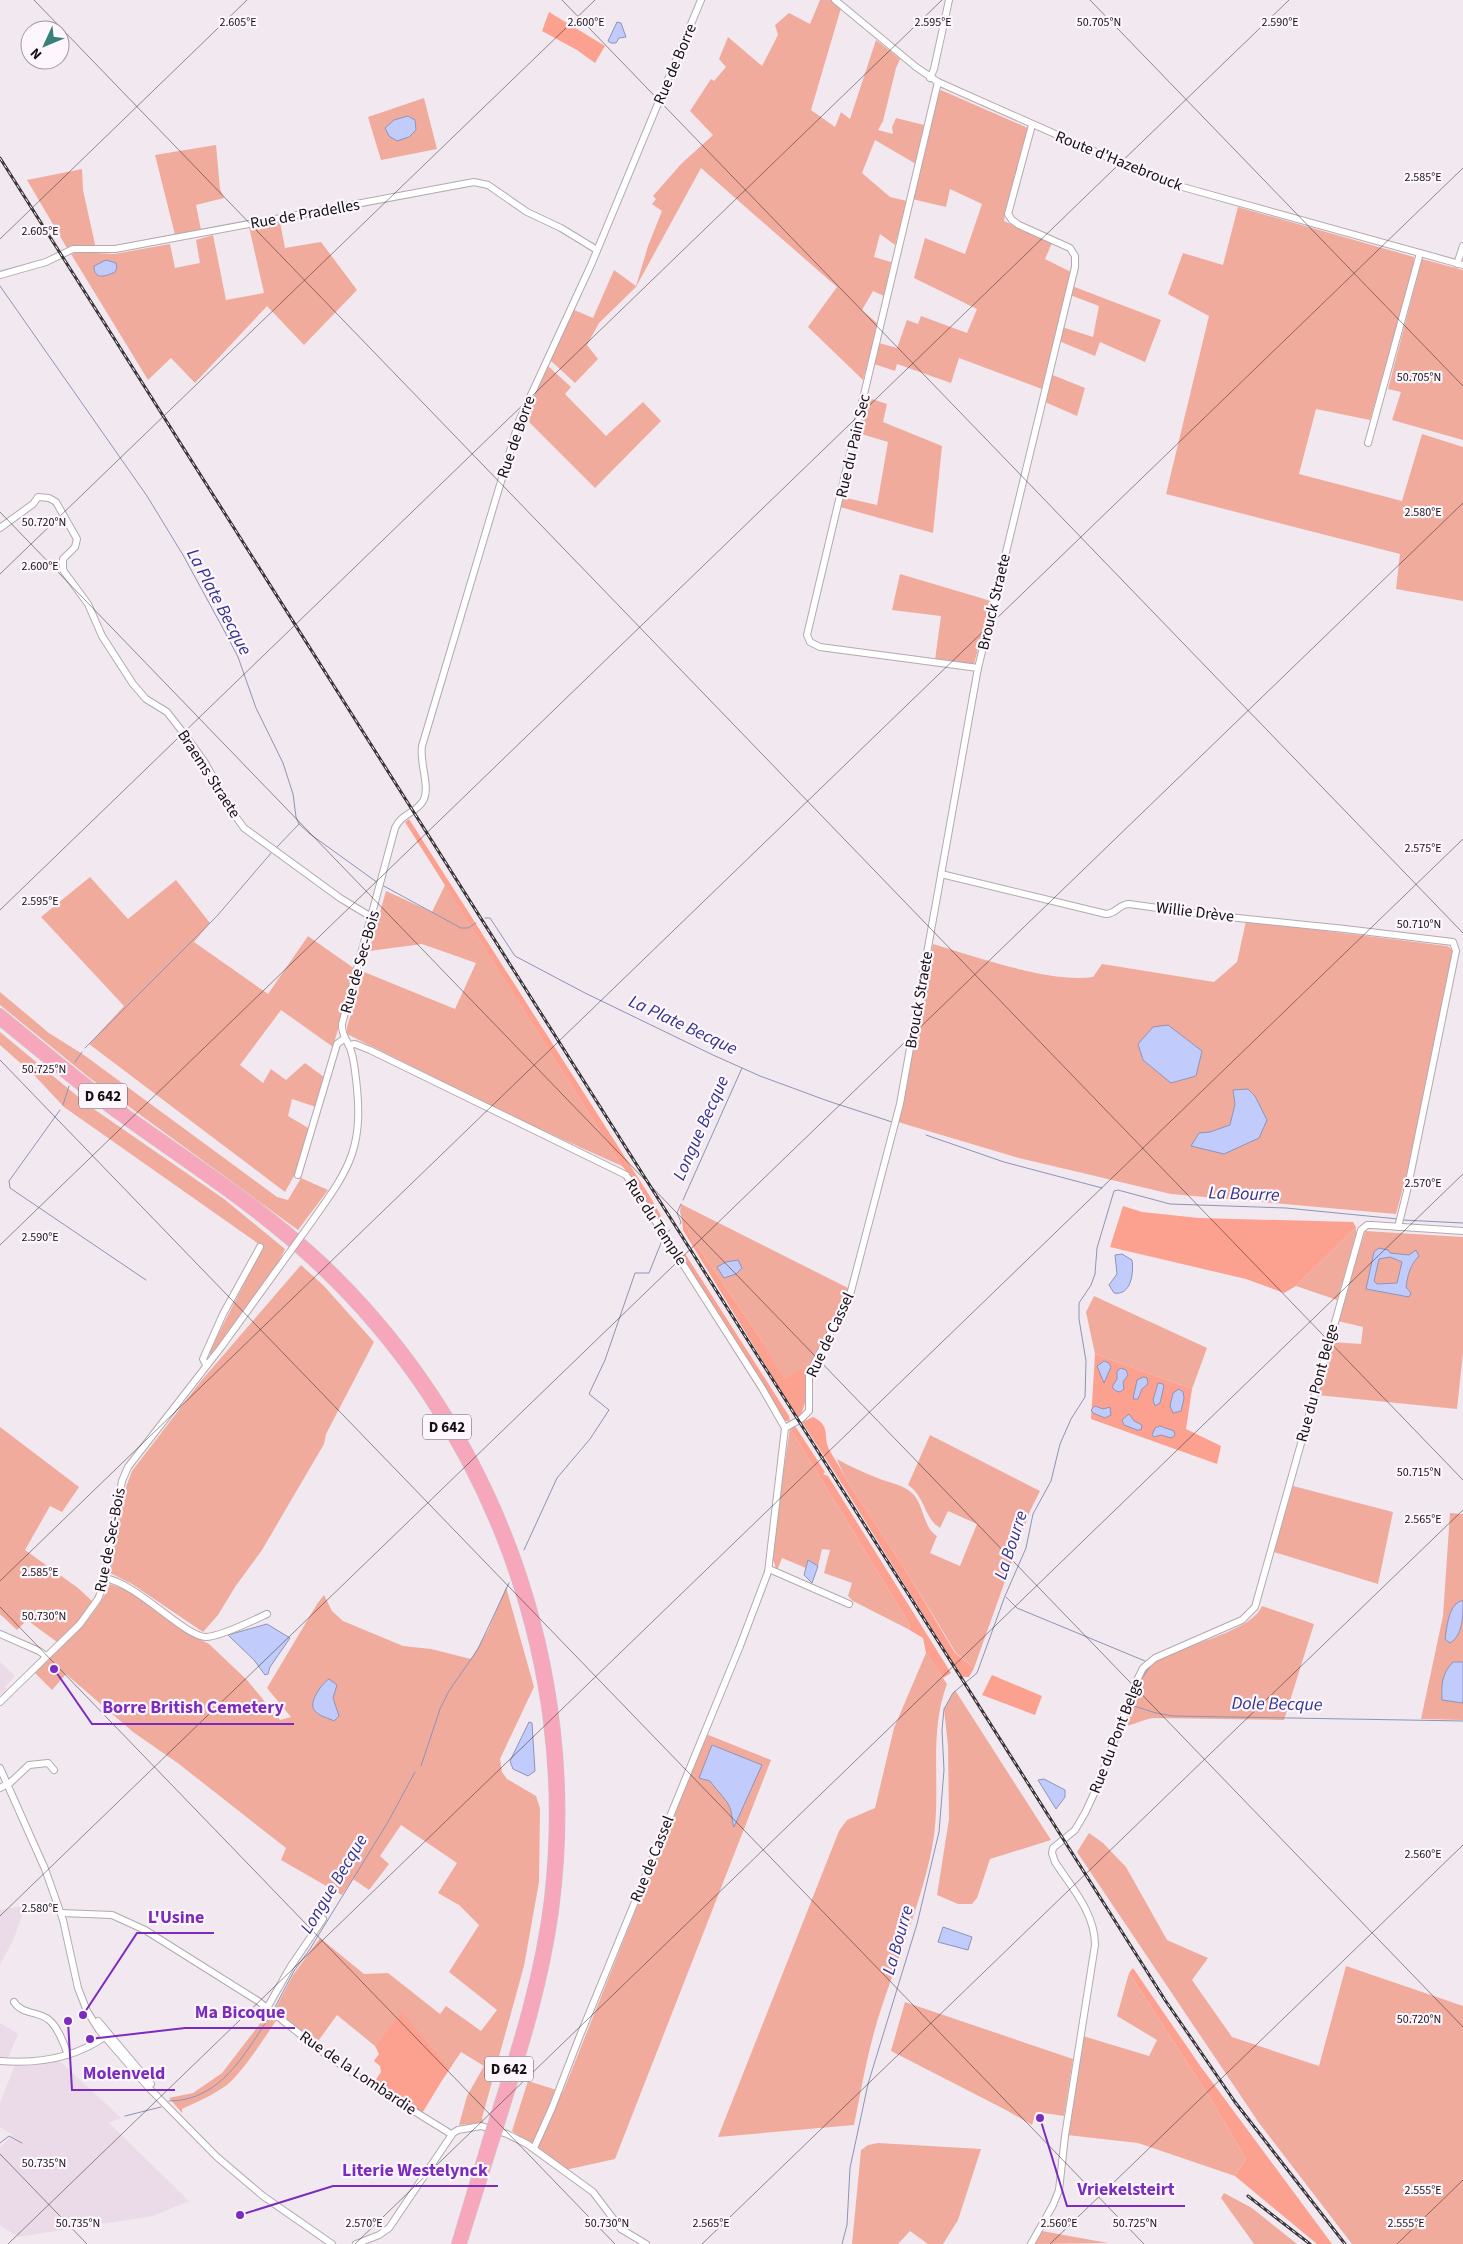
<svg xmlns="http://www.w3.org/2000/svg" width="1463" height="2244" font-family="'Source Sans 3',sans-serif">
<rect width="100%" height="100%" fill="#f2e8f0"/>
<g fill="#ebdbe8">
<path d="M0,1662l15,14 -10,11 2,2 -7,6z"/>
<path d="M26,1905l-12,33 -14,27v-55z"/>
<path d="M0,2023l18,11 -10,24h-8z"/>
<path d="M59,2060l62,58 -12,5 80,78 -36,15 -135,21 -18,-12v-78l13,-12 -13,-8v-24l15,-38z"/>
</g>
<g fill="#f1ab9d">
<path d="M820,0h11l10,8 -30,102 24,17 6,-15 9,7 26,-79 24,19 -4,9 -13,53 -5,9 15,4 -1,-7 4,-9 28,7 -8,39 -41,-24 -13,33 28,24 17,4 -12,44 -15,-11 -6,23 17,5 -7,34 -11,-5 -11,19 16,14 -15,56 -55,-53 29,-40 -136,-119 -65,119 -37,36 -12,22 11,14 -23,24 -25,-23 22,-51 21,9 21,-48 22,16 12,-40 14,-35 -10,-7 4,-5 -3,-3 28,-32 32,-29 -23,-24 21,-32 3,2 12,-14 -7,-8 9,-22 34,29 16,-31 -3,-10 14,-12 21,11z"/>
<path d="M941,90l87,38 -22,79 -2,14 48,22 -7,16 26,13 -29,117 -83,-31 -8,25 -54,-19 -2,7 -21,-7 5,-21 18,5 10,-28 11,4 3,-8 46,17 10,-24 -63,-31 11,-40 40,16 17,-50 -32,-15 -4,18 -34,-8 25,-105z"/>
<path d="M424,98l13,51 -56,11 -13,-43z"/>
<path d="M216,145l4,44 4,9 -28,7 5,25 -26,5 -20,-80z"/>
<path d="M82,169l1,21 13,59 -22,-3 -7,2 -40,-68z"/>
<path d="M1238,207l176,50 -1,12 -43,151 -54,-11 -17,65 103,27 20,-67 41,13v154l-67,-12 4,-35 -234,-60 43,-178 -41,-22 15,-41 40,12z"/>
<path d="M280,222l5,26 36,-6 36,48 -53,55 -37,-39 -72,77 -24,-25 -23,22 -77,-126 8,-2 35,2 56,-10 5,24 25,-5 -4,-23 17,-5 13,65 38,-7 -15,-66z"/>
<path d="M1422,259l41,11v170l-71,-20 9,-28 -13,-3z"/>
<path d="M1072,286l89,34 -16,42 -45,-20 -5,14 -36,-15 3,-14 31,10 6,-31 -29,-11z"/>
<path d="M548,366l23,21 -6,7 41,42 37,-34 18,19 -66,67 -71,-71z"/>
<path d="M1050,374l35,14 -8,28 -32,-14z"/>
<path d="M866,397l21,7 -4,18 59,24 -9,87 -93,-26 2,-10 35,8 11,-63 -30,-9z"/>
<path d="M900,574l91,27 -17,63 -39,-4 6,-44 -49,-6z"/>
<path d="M90,877l38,42 48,-39 34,43 -16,19 74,52 40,-58 47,33 -22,78 -52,-37 -41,55 23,18 8,-14 15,11 19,-17 19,14 -8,30 -24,-8 -4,17 22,13 -15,45 -10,18 -196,-148 35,-38 -83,-89z"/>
<path d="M445,885l177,281 -94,-42 -181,-90v-7l17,-55 91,37 21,-46 -54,-19 -53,7 17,-60 46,21z"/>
<path d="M1246,921l201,25 6,4 -45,219 -12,45 -225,-20 -152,-36 -121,-36 35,-178c44,13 116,39 160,33l9,-13 112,18 23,-20z"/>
<path d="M0,992l49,41 35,22 193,142 11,3 13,-22 27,12 -30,40 -207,-151 -91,-74z"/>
<path d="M0,1032l88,73 136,94 61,50 -7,15 -66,90h-4l55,-107 -199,-140 -30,-32 -34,-30z"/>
<path d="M681,1204l169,85 -37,72 -28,19 -30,-50 -64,-93 -6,-16 -3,-1 -2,-8z"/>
<path d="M1356,1227v8l-19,65 -41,-14z"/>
<path d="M1365,1231l98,6v116l-6,56 -140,-14 14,-53 30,2 2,-17 -25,-6z"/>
<path d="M301,1265l23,21 50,56 -48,92 -2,10 -62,106 -27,37 -17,28 -15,17 -71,-48 -22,-11 16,-86 6,-16 69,-90z"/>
<path d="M1094,1296l113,52 -15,41 -97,-35 -9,-42z"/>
<path d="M0,1427l79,60 -17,25 -12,-6 -25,44 53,38 15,14 -13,18 -23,22 -30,-22 -10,10 -17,-16z"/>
<path d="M790,1428l117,192 3,7 -2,2 -55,-28 -5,-5 4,-13 -28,-10 6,-23 -8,-1 -4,17 -10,-5 -2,7 -24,-10 -5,13 -5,-14 1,-15z"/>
<path d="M930,1435l110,56 -10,20 -56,157 -18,-15 -48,-79 -64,-98 -7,-17c14,8 28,14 43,20 11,4 23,6 32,14 12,11 11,35 25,43l-7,17 30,13 17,-42 -29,-13 -8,17c-16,-10 -15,-32 -32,-43z"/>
<path d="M1293,1486l100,26 -15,72 -104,-32z"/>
<path d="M1450,1513l13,1v206l-42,-1 22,-103z"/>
<path d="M110,1584l15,5 61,43 23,12 38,36 33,40 11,-3 -24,-29 50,-84 7,-9 8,16 11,10 60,25 28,3 40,10 17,-29 18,-43 28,100 -34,72 2,13 5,7 29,17 4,12 -1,74 -15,84 -42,152 1,5 -24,2 8,-29 17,-30 -23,-14 -18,27 -15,-34 -26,-32 -27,33 -38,-31 -21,29 -41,-35 18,-34 27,-37 44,36 24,-1 52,41 6,-8 35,25 16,-21 -48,-38 30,-47 -20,-20 -21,-12 19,-30 -56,-38 -21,31 9,8 -20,26 -16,-11 -11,16 -61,-35 5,-12 -107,-84 -46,-32 -67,-58 -14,16 -19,-19c31,-28 60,-48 77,-87z"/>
<path d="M1262,1606l52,18 -30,96 -130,-2c-11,1 -24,9 -32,8 6,-17 15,-52 29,-62 26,-19 99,-30 111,-58z"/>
<path d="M926,1653l21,31c-20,53 -4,109 -15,164 -12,60 -37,116 -55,174 -10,33 -16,69 -23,103l-136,12 121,-306 8,-11 28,-12 19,-80z"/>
<path d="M955,1690l96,150 -61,19 -13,39 -5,6h-14l-21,-9 12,-76 -1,-73 -4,-37z"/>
<path d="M706,1734l65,26 -156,399 -50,11 -53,-39 16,-50 35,11z"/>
<path d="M1089,1833l14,10 23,24 41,73 41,18 -16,22 40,57 87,29 27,-100 117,40v238h-111l-93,-121 -182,-271z"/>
<path d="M1129,1973l83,128 34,58 -11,17 -97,-33 -71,-8 16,-99 66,20 8,-16 -40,-24z"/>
<path d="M905,2002l168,57 -9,57 -28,-4 -4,13 -26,-15 -115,-59z"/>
<path d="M269,2012l8,7c-11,17 -35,54 -50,66 -14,10 -30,17 -45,24v4l-13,-15 24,-5 29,-20z"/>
<path d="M878,2143l103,6 -23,71 -15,24h-15l-18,-13 -12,13h-46l9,-94 7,-5z"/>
<path d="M1224,2193l28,15 45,36h-43l-33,-46z"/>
<path d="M1042,2231l66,12h1l-74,1z"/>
</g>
<g fill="#fca08f">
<path d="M549,12l56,34 -10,17 -18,-13 -35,-19z"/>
<path d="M409,819l242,379 10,18 -3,3 -25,-40 -11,-13 -217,-344z"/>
<path d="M1123,1206l19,6 57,6 154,4 3,5 -60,59 -12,7 -38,-14 -136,-32z"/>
<path d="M682,1220l3,1 6,16 64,93 30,49 28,-18 -6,15 -2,27 -4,12 -4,2 -114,-187z"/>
<path d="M682,1249l107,167 1,6 -7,-2 -102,-164z"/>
<path d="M1095,1354l97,35 -6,40 35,17 -4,18 -126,-45z"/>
<path d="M813,1417c19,9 9,20 17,34 5,9 10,16 14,25l64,98 47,79 19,15 -5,9h-7l-118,-190 -42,-65z"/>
<path d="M795,1426l30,46 -2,2 5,2 123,197 -8,5 -17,-25 -3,-15 -15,-9 2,-2 -3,-7 -117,-192z"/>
<path d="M992,1675l50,21 -7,19 -53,-20z"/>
<path d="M1133,1968l68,99 131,177h-15l-82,-68 11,-17 -34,-58 -83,-128z"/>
<path d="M402,2012l47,57 -28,46 -48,-31 8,-12 -1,-6 -6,-5 5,-7 -4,-8z"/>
</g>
<g fill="#c1ccfc" stroke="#8d94b6" fill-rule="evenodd">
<path d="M617,22l4,1 5,14 -7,1 -3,5h-5l-3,-2z"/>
<path d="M408,116l7,4 1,10 -7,7 -12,4 -8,-5 -4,-8 9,-8z"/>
<path d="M106,260l10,3 1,5 -2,4c-9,4 -21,9 -21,-6z"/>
<path d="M1168,1025l34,26 -6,25 -25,7 -28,-23 -5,-16 15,-17z"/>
<path d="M1248,1089l7,7 12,24 -8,18 -35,16 -33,-8 8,-13 11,-1 20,-7 5,-21 -2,-14z"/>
<path d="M1379,1248l9,2 2,3 19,2 7,-5 3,6c-9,9 -11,18 -13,31l5,6 -2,4 -43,-8 8,-37zM1390,1257l12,5 -5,21 -20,1 -3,-3 5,-22z"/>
<path d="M1122,1254l10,6c2,13 -1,36 -18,33l-5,-8 8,-11 -2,-19z"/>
<path d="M738,1260l4,8 -6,6 -12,4 -7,-11 9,-5z"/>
<path d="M1104,1361l5,2 2,4 -7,16 -7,-17z"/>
<path d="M1121,1368l5,2 2,5 -5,7 1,7 -4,3 -4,-1 -4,-4 5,-8v-8z"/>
<path d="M1143,1377l4,1 1,6 -6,5 -4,10h-5l4,-19z"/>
<path d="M1158,1383l5,1 1,2 -4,17 -5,3 -2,-6z"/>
<path d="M1179,1389l4,3 1,6 -3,13 -8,2 -3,-7 3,-13z"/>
<path d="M1095,1406l8,3 7,-2 1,8 -6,3 -12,-5 -2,-3z"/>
<path d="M1129,1414l5,7 8,4 -1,5h-4l-13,-5 -2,-5z"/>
<path d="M1160,1426l14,5 1,4 -4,3 -10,-3 -7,2 -2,-2 3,-7z"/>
<path d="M808,1560l10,6 -6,17 -8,-8z"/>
<path d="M1460,1601h3c0,15 0,34 -13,42l-5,-4c2,-12 3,-32 15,-38z"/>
<path d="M267,1624l23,14 -20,29 -2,7 -3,1 -11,-15 -26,-25z"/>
<path d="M1453,1662h10v41l-21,-3c-1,-15 0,-27 11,-38z"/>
<path d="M329,1679l8,6 -4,13 6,18 -5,5c-6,-3 -15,-5 -19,-10 -8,-7 7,-28 14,-32z"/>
<path d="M529,1722l3,1 3,48 -7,5 -15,-7 -3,-8z"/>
<path d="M712,1745l50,20 -28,62c-2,-6 -2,-10 -3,-16 -2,-10 -15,-21 -21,-30l-11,-3z"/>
<path d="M1044,1779l21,11v7l-9,12 -18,-29z"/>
<path d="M943,1927l29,10 -4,13 -30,-8z"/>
</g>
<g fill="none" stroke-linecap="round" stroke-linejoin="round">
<g stroke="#8d94b6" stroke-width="1">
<path d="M0,286l147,210 36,59 43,79 12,23 18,51 27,55 10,31 3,23 3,7 11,10 68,49"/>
<path d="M277,847l22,-23"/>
<path d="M382,885l79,43h7l8,-5"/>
<path d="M485,918h5l25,38 70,37 128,62 47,21 68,25 64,21"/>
<path d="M85,1048l132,-132 55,-64"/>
<path d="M75,1062l7,-10"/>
<path d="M63,1105l6,-19"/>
<path d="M60,1110l-51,71 1,7 136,92"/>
<path d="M926,1135l78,27 98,26"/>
<path d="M683,1200l59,-132"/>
<path d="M1402,1220l61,3"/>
<path d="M680,1224l1,-2 -4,-9 4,-9"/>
<path d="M667,1232l3,-2"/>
<path d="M524,1550l33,-72 33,-39 19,-29 -20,-16 16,-34 30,-87h14l14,-35"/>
<path d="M1006,1597l11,11 128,53"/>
<path d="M1150,1667l-8,11 -8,28 22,7 17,3 290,5"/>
<path d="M421,1766l19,-57 9,-18 29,-42 31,-66"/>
<path d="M274,2009l20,-38 16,-22 78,-127 27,-50"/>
<path d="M169,2101c52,0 76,-48 101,-85"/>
<path d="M125,2116l36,-9"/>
<path d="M0,2143l9,-7 13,7"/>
<path d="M842,2244l5,-19 3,-57 18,-84 49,-160 22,-92 5,-62 -2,-40 2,-21 9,-16 24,-20 28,-77 21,-48 7,-34 18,-33 9,-37 11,-25 14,-22 1,-36 -7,-42v-16l12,-18 4,-11 2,-26 17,-57 4,-1 52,14 116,4 112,11"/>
</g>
<g stroke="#b3a9b1" stroke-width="8">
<g id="minor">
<path d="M835,0l81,67 22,15 196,87 45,17 284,79"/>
<path d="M930,78l4,-9 15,-69"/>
<path d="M938,82l-131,553 3,7 10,5 158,21"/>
<path d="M1457,264l6,-18"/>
<path d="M0,275l46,-13 27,-13h42l359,-67 14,3 39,27 34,16 36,22"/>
<path d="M1368,443l52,-190"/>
<path d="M0,528l33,-24 5,-7 11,1 7,4 21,37 -2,8 -12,12v11l25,34 14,32 31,48 13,15 21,13 18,23 19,26 29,52 11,15 96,70 33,20"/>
<path d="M941,874l165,40c10,0 13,-10 23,-10l80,11 136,14 108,13 3,9 -49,240 -9,36"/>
<path d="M349,1045l6,-1 15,6 256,125 136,213 23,40"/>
<path d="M298,1175l39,-131 8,-6"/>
<path d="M305,1231c44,-62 61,-80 50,-160 -1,-8 -2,-15 -5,-23 -3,-8 -9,-14 -8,-24l53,-196c7,-15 21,-15 28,-27 8,-13 -4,-39 -1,-55l97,-325 72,-156 110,-265"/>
<path d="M206,1365l-3,-6 20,-45 37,-67"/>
<path d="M785,1428l16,-9 8,-8v-37l41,-79 50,-191 78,-436 97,-401v-11l-5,-8 -51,-23 -7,-5 -4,-6 24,-89"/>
<path d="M769,1569l80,35"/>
<path d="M105,1578c33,6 80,59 101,59 14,0 48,-17 61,-23"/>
<path d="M0,1634l39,17 7,5"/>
<path d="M0,1702l80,-78 18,-25 6,-15 18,-103 6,-14 94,-121 65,-90"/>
<path d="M0,1768l45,101 18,51 15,68 9,23 12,19 50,58 68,69 46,39 69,48"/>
<path d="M0,1788l11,-6 18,-17 19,-2 6,7"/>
<path d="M61,1913l51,2 33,15 113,71 66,52 30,21 97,60"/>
<path d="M14,2002c8,13 25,9 35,18 9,7 15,24 19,35"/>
<path d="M267,2008l24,-42 32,-47"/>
<path d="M98,2021l53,63"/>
<path d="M0,2061c37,3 75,-3 106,-25"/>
<path d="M534,2148l18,-40 27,-70 161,-392 28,-74 17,-144"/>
<path d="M356,2244l23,-9 10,-7 64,-95 5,-3 23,-4 26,8 20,10 66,48 28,37 25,15"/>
<path d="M1031,2244l22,-39 6,-15 6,-54 30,-191c0,-32 -23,-57 -40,-83l-3,-9 1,-5 22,-18 10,-17 13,-28 37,-101 8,-16 12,-10 87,-38 13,-13 106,-377 6,-5h5l91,6"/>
</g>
</g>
<g stroke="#cbcbcb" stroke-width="10">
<g id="highway">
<path d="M0,1013c42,34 83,69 127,101 66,47 135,91 194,146 177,166 265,411 233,651 -10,74 -33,145 -55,216"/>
<path d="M0,1021c40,32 79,66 121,96 65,47 133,90 192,145 174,161 263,400 236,636 -9,78 -33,152 -57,227"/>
<path d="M456,2244l33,-110"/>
<path d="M462,2244l34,-108"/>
</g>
</g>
<use href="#minor" stroke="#fff" stroke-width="6"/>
<use href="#highway" stroke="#f7a7bc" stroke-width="9"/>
<g stroke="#393538" stroke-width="3">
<g id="rail">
<path d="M0,158l1165,1842 70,102 110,142"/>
<path d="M1248,2196l62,48"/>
</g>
</g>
<use href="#rail" stroke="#fef6fd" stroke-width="1" stroke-dasharray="4" stroke-linecap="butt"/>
<g stroke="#b3a9b1" stroke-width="8" stroke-linecap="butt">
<path id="minor-bridge" d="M287,1256l18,-25"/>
</g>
<g stroke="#cbcbcb" stroke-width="10" stroke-linecap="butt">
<g id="highway-bridge">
<path d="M489,2134l3,-9"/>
<path d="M496,2136l3,-9"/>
</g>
</g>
<use href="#minor-bridge" stroke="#fff" stroke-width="6"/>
<use href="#highway-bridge" stroke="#f7a7bc" stroke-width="9"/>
</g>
<path fill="none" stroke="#141113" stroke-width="1" stroke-opacity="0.45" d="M34,0l1429,1480M562,0l901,933M1090,0l373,386M0,239l247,-239M0,512l1463,1515M0,574l595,-574M0,910l942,-910M0,1060l1144,1184M0,1245l1289,-1245M0,1581l1463,-1413M0,1607l615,637M0,1916l1463,-1413M0,2154l87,90M8,2244l1455,-1405M355,2244l1108,-1070M702,2244l761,-734M1050,2244l413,-399M1397,2244l66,-64"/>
<g text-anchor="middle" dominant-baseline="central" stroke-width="4.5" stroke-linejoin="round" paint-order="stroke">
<g fill="#fef6fd" stroke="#5a5659" stroke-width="1">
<rect x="79" y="1083.5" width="48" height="25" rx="4"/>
<rect x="423" y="1414.5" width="48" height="25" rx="4"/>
<rect x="485" y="2056.5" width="48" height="25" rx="4"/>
</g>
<g font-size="15" font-weight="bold" fill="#141113">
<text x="103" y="1096">D 642</text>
<text x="447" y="1427">D 642</text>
<text x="509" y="2069">D 642</text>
</g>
<g font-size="16" fill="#141113" stroke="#fef6fd">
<text transform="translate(675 64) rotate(-67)">Rue de Borre</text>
<text transform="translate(1119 161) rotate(22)">Route d'Hazebrouck</text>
<text transform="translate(305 214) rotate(-10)">Rue de Pradelles</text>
<text transform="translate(516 437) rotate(-71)">Rue de Borre</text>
<text transform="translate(853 446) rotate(-77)">Rue du Pain Sec</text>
<text transform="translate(994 602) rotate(-77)">Brouck Straete</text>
<text transform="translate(209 774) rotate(57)">Braems Straete</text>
<text transform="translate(1195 912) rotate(7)">Willie Drève</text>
<text transform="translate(360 962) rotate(-74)">Rue de Sec-Bois</text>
<text transform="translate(919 1000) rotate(-80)">Brouck Straete</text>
<text transform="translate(656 1222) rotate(57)">Rue du Temple</text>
<text transform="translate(830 1335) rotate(-65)">Rue de Cassel</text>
<text transform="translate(1317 1383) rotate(-75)">Rue du Pont Belge</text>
<text transform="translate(110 1540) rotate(-79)">Rue de Sec-Bois</text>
<text transform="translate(1116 1736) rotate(-69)">Rue du Pont Belge</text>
<text transform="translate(652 1859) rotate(-68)">Rue de Cassel</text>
<text transform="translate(358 2073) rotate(34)">Rue de la Lombardie</text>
</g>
<g font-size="18" font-style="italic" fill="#2f348c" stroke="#fef6fd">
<text transform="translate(219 602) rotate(62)">La Plate Becque</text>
<text transform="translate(683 1025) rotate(25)">La Plate Becque</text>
<text transform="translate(701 1128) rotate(-66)">Longue Becque</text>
<text transform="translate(1244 1194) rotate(2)">La Bourre</text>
<text transform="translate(1011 1545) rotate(-72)">La Bourre</text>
<text transform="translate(1277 1704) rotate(1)">Dole Becque</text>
<text transform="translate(334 1884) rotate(-59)">Longue Becque</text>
<text transform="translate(898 1940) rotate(-74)">La Bourre</text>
</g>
</g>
<g font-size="12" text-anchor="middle" fill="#141113" stroke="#fef6fd" stroke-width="4.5" stroke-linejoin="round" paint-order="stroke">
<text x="238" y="26">2.605°E</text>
<text x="586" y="26">2.600°E</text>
<text x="933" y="26">2.595°E</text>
<text x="1280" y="26">2.590°E</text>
<text x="1099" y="26">50.705°N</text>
<text x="1423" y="181">2.585°E</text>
<text x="40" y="235">2.605°E</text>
<text x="1419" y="381">50.705°N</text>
<text x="1423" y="516">2.580°E</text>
<text x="44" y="526">50.720°N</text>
<text x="40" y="570">2.600°E</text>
<text x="1423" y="852">2.575°E</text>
<text x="40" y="905">2.595°E</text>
<text x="1419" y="928">50.710°N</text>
<text x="44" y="1073">50.725°N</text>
<text x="1423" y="1187">2.570°E</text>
<text x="40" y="1241">2.590°E</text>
<text x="1419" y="1476">50.715°N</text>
<text x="1423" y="1523">2.565°E</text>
<text x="40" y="1576">2.585°E</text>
<text x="44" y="1620">50.730°N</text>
<text x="1423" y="1858">2.560°E</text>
<text x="40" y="1912">2.580°E</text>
<text x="1419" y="2023">50.720°N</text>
<text x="44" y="2167">50.735°N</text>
<text x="1423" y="2194">2.555°E</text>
<text x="78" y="2227">50.735°N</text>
<text x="607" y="2227">50.730°N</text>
<text x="1135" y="2227">50.725°N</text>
<text x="364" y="2227">2.570°E</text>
<text x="711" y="2227">2.565°E</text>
<text x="1059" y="2227">2.560°E</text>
<text x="1406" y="2227">2.555°E</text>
</g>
<path fill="none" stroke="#7b2cbf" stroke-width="2" d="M54 1669L92 1724H294M83 2015L137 1933H214M90 2039L185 2028H295M68 2021L72 2090H175M240 2215L333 2186H498M1040 2118L1067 2206H1185"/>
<g fill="#7b2cbf" stroke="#fef6fd" stroke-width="2">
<circle cx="54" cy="1669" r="5"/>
<circle cx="83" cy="2015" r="5"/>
<circle cx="90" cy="2039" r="5"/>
<circle cx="68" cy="2021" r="5"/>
<circle cx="240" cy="2215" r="5"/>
<circle cx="1040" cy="2118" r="5"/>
</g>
<g font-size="18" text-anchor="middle" font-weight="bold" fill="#7b2cbf" stroke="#fef6fd" stroke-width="4.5" stroke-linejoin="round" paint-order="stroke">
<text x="193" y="1713">Borre British Cemetery</text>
<text x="176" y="1923">L'Usine</text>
<text x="240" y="2018">Ma Bicoque</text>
<text x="124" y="2079">Molenveld</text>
<text x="415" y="2176">Literie Westelynck</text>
<text x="1126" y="2195">Vriekelsteirt</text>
</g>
<g transform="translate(45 45) rotate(226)"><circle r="24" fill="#fef6fd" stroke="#a09a9f"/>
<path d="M0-4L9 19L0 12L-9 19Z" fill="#39807a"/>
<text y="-8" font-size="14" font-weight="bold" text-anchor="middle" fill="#141113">N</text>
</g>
</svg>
